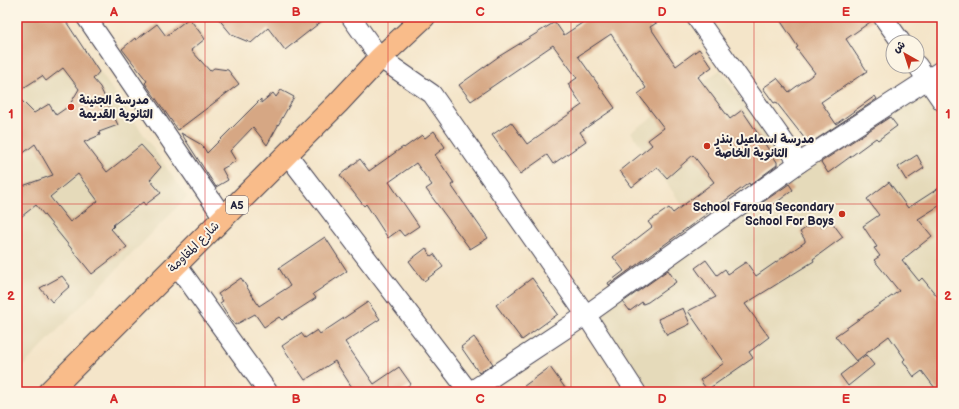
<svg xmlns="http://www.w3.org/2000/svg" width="959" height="409" font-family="'Balsamiq Sans','Playpen Sans Arabic',sans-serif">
<rect width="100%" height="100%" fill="#fcf5e5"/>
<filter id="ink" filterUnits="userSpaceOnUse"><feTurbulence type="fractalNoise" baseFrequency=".025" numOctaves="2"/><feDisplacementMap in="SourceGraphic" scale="8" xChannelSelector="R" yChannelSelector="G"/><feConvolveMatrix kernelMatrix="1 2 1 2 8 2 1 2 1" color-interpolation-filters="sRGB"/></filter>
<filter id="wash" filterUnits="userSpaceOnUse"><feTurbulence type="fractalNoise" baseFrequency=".012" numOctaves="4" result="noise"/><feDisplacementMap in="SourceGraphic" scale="16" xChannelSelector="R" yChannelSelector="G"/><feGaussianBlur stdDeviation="0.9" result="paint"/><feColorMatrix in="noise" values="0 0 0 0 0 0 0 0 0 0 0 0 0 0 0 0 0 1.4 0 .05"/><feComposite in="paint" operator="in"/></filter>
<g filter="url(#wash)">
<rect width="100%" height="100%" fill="#f4e5c9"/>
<g fill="#e5daba">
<path d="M17,17h45l125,180 -170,175z"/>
<path d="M720,70l63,90 -89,62 -63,-90z"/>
<path d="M927,88l15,24v280h-294l-55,-76z"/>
</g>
<g id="blocks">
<g fill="#d6a784" fill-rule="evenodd">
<path d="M17,17h46l36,55 -6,7 7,8 18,38 -19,7 1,3 -16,7 23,30 34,-27 20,22 -11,13 11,13 -16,12 -2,-3 -30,23 1,1 -3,3 16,18 -35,27 -56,-69 -19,15v-32l36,-13 -18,-31 -18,14v-62l17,17 15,-9 7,11 13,-9 10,-17 -16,-21 -17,13 -4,-5 -25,16zM78,174l20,27 -28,21 -20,-25z"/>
<path d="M217,17h110l-42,33 -17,-22 -17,15 -19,-8z"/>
<path d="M591,17h75l-16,10 26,39 23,-17 13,18 -14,10 32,42 12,-9 35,52v3l-27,20 -1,-2 -140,102 -1,-2 16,-12 -11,-14 39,-30 -4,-5 21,-14 4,5 41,-31 -21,-27 -26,23 -10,-11 -25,20 -12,-16 32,-26 -4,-5 16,-12 -26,-34 8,-6 -35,-54 -33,22 37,52 -35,24 6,9 -33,23 -6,-9 -27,19 -28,-39 19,-13 16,22 55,-39 -14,-21 9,-6 -24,-33 -82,56 -12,-16 39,-28 57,-35 9,13z"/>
<path d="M778,17h94l1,3 -27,19 21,32 -46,31 15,22 39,-28 2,3 -68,45 -33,-42 -2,1 -11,-15 14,-10 12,14 26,-19 -19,-25 2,-1z"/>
<path d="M189,18l16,21 -14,11 19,21 4,-3 14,2 11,14 -61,46 -33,-47 2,-2 -25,-32 13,-11 1,2 21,-16 9,12z"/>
<path d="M281,90l13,7 -27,48 -14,-18 -23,24 6,10 -14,8 6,11 -12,7 -35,-54 21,12 5,8 54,-54v4l12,-10 3,4z"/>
<path d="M890,117l7,9 -19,14 -2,-2 -48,35 -7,-11z"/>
<path d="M434,131l11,16 -10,8 19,28 -3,2 37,53 -18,11 -44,-60 6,-4 -16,-22 -27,19 30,44 -15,10 -5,-6 -11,8 -22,-34 -2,2 -24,-31 20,-16 9,12 34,-24 1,1 18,-13 3,3z"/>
<path d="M917,155l7,13 -18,12 -8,-13z"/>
<path d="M889,182l19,26 34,-22v18l-24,15 14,17 -30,24 17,21 3,-3 20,24v90h-4l-16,-21 -8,6 -11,-16 2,-2 -16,-23 -33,25 -21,-25 64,-45 -25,-31 6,-4 -6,-8 3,-1 -14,-21 16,-11 -12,-16z"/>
<path d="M789,184l4,6 -25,19 -5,-7z"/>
<path d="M817,220l5,8 9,-7 12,16 -30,22 1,2 -69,43 24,33 -20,15 4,6 -46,32 -7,-10 24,-17 -36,-52 28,-14 -21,-29 11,-8 11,15 8,-6 3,5 18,-12 10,14 49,-34v-2l-5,-8z"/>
<path d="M325,237l22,34 -34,23 3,4 -34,22 -3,-3 -15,10 -9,-13 -20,11 -15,-22 3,-2 -5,-7 23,-16 18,28 31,-20 -11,-18z"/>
<path d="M426,248l5,8 3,-2 9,13 -19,14 -15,-20z"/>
<path d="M668,270l8,12 -28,20 -5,2 -1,-2 -12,9 -7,-9z"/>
<path d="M62,276l8,10 -18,16 -12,-14z"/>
<path d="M532,278l26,36 -36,26 -26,-35z"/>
<path d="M368,302l12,17 -35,23 29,42 25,-17 12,17 -12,8h-44l-20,-31 -30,19 -23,-34 19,-13 4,5 12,-8 3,4z"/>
<path d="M683,308l7,16 -23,11 -9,-16z"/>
<path d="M474,337l19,27 -14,9 -18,-26z"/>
<path d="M866,355l8,10 -26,21 -8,-11z"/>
<path d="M550,367l18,25h-52z"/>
</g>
</g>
</g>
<g filter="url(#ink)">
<use href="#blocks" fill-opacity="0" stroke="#423f50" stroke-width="1"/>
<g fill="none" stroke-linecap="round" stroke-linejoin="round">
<g stroke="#423f50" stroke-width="21">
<g id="minor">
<path d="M86,17l137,200"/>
<path d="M351,17l29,41 52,36 154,221 50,77"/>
<path d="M696,17l103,146"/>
<path d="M883,17l18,25"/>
<path d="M917,65l25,36"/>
<path d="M287,154l182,238"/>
<path d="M176,264l92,128"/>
<path d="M470,392l116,-77 213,-152 143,-93"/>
</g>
</g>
<g stroke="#423f50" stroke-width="24">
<path id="trunk" d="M49,392l289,-289 42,-45 44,-41"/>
</g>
<use href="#minor" stroke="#fff" stroke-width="19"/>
<use href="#trunk" stroke="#f9bc8a" stroke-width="22"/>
</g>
</g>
<path fill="none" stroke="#d62828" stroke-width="1" stroke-opacity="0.55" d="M205,17v375M388,17v375M571,17v375M754,17v375M17,204h925"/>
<g fill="#c8321e" stroke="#fcf5e5" stroke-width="1.5">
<circle cx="71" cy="107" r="4"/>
<circle cx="707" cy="146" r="4"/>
<circle cx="842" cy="214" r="4"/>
</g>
<g text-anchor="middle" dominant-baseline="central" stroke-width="4" stroke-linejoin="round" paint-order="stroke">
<rect fill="#fcf5e5" stroke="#63616e" stroke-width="1" x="226" y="196" width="22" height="18" rx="3"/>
<g font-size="11" font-weight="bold" fill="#22223b">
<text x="237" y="205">A5</text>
</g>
<g font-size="12" font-weight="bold" fill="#22223b" stroke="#fcf5e5" text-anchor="start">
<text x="79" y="100">مدرسة الجنينة<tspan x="79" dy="14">الثانوية القديمة</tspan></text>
<text x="715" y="139">مدرسة اسماعيل بنذر<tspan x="715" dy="14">الثانوية الخاصة</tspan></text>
<text x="834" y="207" text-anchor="end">School Farouq Secondary<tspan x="834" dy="14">School For Boys</tspan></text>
</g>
<g font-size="12" fill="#22223b" stroke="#fcf5e5">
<text transform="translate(194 247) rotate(-45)">شارع المقاومة</text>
</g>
</g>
<rect width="959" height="409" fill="none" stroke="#fcf5e5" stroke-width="44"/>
<g transform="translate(905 54) rotate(321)"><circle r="19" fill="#fcf5e5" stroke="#a5a1a1"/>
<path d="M0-3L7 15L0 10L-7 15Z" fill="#c8321e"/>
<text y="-6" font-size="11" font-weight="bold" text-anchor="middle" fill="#22223b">ش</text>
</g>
<rect x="22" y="22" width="915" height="365" fill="none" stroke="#d62828" stroke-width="1.5"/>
<g font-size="13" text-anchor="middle" font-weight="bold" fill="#d62828">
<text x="114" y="16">A</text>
<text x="296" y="16">B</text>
<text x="480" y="16">C</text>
<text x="662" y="16">D</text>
<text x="846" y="16">E</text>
<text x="11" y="118">1</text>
<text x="948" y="118">1</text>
<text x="11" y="300">2</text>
<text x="948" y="300">2</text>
<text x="114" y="403">A</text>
<text x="296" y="403">B</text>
<text x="480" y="403">C</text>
<text x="662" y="403">D</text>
<text x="846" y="403">E</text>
</g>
</svg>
